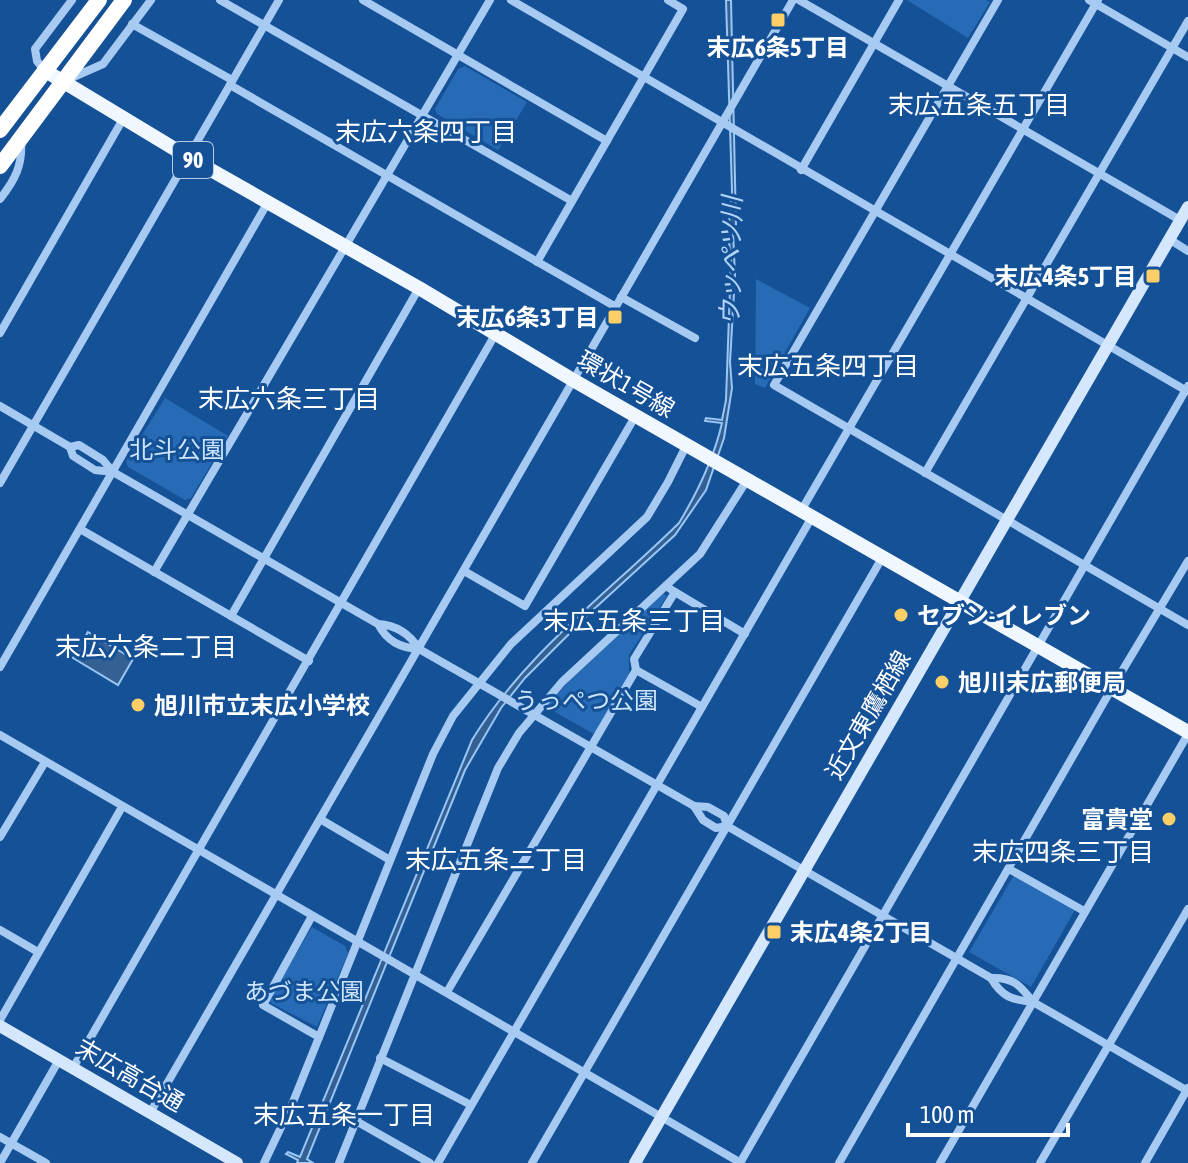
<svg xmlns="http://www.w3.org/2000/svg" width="1188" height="1163" font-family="'Asap Condensed','Noto Sans JP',sans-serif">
<rect width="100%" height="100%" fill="#145197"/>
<g fill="#276bb6">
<path d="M907,0h79l4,2 -22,36z"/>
<path d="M465,66l62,36 -29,48 -61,-36 -2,-5 23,-40z"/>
<path d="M756,279l54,29 -45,80 -10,-4z"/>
<path d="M165,398l63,38 -37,62 -6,2 -57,-33 -2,-6z"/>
<path d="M663,593l4,3 -38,59v21l-35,58 -48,-27 22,-25z"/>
<path d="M1014,875l61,35 -44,77 -62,-35z"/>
<path d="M312,927l33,19 3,7 -31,74 -46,-24 -1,-5z"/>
</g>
<g fill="#356093" stroke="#98c6f5" stroke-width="2">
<path d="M726,0h5l5,224 -3,6 2,46 -5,86 2,26 -8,50 -18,52 -31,45 -82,75 -68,68 -24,30 -36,62 -158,389 6,4h-16l1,-3 -12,-6 2,-2 12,5 172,-417c53,-87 135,-146 207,-217 18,-30 35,-65 43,-100l-17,-2 1,-3 16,2 4,-20 5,-141 -3,-25 4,-43z"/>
<path d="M88,632l45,27 -15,26 -45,-27z"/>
</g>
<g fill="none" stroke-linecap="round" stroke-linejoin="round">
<g stroke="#a6caf2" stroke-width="8">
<path d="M220,0l352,201"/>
<path d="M363,0l244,141"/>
<path d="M511,0l676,391"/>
<path d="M799,0l381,220"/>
<path d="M998,0l-224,385 414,240"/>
<path d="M1089,0l99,57"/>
<path d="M132,24l100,56"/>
<path d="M44,70l-7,-9 -2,-12 37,-49"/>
<path d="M69,79l34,-15 48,-64"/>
<path d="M230,85l386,222"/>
<path d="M801,170l98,-170"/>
<path d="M0,199c15,-19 23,-34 21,-59"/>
<path d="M1169,239l19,12"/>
<path d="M537,262l146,-253 -15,-9"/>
<path d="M621,297l74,41"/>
<path d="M0,333l123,-214"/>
<path d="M0,406l70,41 3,9 22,14 18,2"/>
<path d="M70,447l9,-2 24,15 10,12 265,152c18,1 31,9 41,25 -19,-1 -32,-8 -41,-25"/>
<path d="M925,473l263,-452"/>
<path d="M0,483l279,-483"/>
<path d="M801,511l297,-511"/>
<path d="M80,529l229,132"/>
<path d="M464,571l61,35 111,-191"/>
<path d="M154,572l336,-572"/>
<path d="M666,586l9,6 -41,67 2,11 66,37"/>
<path d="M675,592l70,42"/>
<path d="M231,616l188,-328"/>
<path d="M419,649l275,157 14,1 16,9 3,10"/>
<path d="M0,667l268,-465"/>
<path d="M0,735l741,428"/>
<path d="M694,806l9,14 13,8 11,-2 264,152c11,19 21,22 42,24"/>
<path d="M320,819l70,41"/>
<path d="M0,837l45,-75"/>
<path d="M1009,869l75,42"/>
<path d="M312,916l-49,89 56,32"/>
<path d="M0,930l38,22"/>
<path d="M991,978c22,-1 29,7 42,24l155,89"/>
<path d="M447,992l189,-322"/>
<path d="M0,1020l122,-213"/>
<path d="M380,1058l91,47"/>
<path d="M73,1068l423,-735"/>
<path d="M150,1113l643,-1113"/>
<path d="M356,1121l74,42"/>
<path d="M0,1137l46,26"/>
<path d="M0,1163l59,-103"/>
<path d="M264,1163l29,-61 140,-348 20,-38 58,-72 136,-127 21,-35 19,-38"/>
<path d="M339,1163l159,-395 21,-35 43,-51 138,-128 47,-74"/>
<path d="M438,1163l374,-646"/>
<path d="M532,1163l350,-605"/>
<path d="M740,1163l448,-777"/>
<path d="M839,1163l273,-475 76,-127"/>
<path d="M940,1163l248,-429"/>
<path d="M1040,1163l148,-254"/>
<path d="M1145,1163l43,-75"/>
</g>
<g stroke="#d5e7fc" stroke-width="12">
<path d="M0,1026l237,137"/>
<path d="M635,1163l553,-956"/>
</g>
<path stroke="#f1f7ff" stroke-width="14" d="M44,70l144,87 231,131 154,92 615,352"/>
<g stroke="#fff" stroke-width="16">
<path d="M0,130l99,-130"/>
<path d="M0,166l124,-166"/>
</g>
</g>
<g fill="#ffcf67" stroke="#145197" stroke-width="3">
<rect x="770" y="12" width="16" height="16" rx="4"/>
<rect x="1145" y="268" width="16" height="16" rx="4"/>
<rect x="607" y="309" width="16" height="16" rx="4"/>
<circle cx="901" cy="615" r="8"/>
<circle cx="942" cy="682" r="8"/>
<circle cx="138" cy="705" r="8"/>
<circle cx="1169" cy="819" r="8"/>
<rect x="766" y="924" width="16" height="16" rx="4"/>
</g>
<g text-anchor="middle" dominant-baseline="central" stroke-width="6" stroke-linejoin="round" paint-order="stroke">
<rect fill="#145197" stroke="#b8cbe0" stroke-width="2" x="173" y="142" width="40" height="36" rx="6"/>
<g font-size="22" font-weight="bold" fill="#fff">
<text x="193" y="160">90</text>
</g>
<g font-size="24" font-weight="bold" fill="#fff" stroke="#145197" text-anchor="start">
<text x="778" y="47" text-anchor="middle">末広6条5丁目</text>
<text x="1137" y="276" text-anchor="end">末広4条5丁目</text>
<text x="599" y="317" text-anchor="end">末広6条3丁目</text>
<text x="917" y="615">セブン-イレブン</text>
<text x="958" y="682">旭川末広郵便局</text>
<text x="154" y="705">旭川市立末広小学校</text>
<text x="1153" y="819" text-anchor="end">富貴堂</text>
<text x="790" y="932">末広4条2丁目</text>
</g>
<g font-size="24" fill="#fff" stroke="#145197">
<text transform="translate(626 384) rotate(30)">環状1号線</text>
<text transform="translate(868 715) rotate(-60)">近文東鷹栖線</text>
<text transform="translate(130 1075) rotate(30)">末広高台通</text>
</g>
<g font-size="24" fill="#cde4fd" stroke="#145197">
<text x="177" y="449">北斗公園</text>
<text x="586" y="700">うっぺつ公園</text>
<text x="304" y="991">あづま公園</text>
</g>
<g font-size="26" fill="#fff" stroke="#145197">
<text x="979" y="105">末広五条五丁目</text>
<text x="426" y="132">末広六条四丁目</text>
<text x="828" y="366">末広五条四丁目</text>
<text x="289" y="399">末広六条三丁目</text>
<text x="634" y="621">末広五条三丁目</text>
<text x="146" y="647">末広六条二丁目</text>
<text x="1063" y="852">末広四条三丁目</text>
<text x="496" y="860">末広五条二丁目</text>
<text x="344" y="1115">末広五条一丁目</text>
</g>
<g font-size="26" font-style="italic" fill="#b2d4f9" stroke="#145197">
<text transform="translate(731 261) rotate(-89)">ウッペツ川</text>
</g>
</g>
<path d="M908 1123v12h160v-12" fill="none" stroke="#ffffff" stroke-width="4"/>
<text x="920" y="1123" font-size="24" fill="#ffffff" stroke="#145197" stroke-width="6" paint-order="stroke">100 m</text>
</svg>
